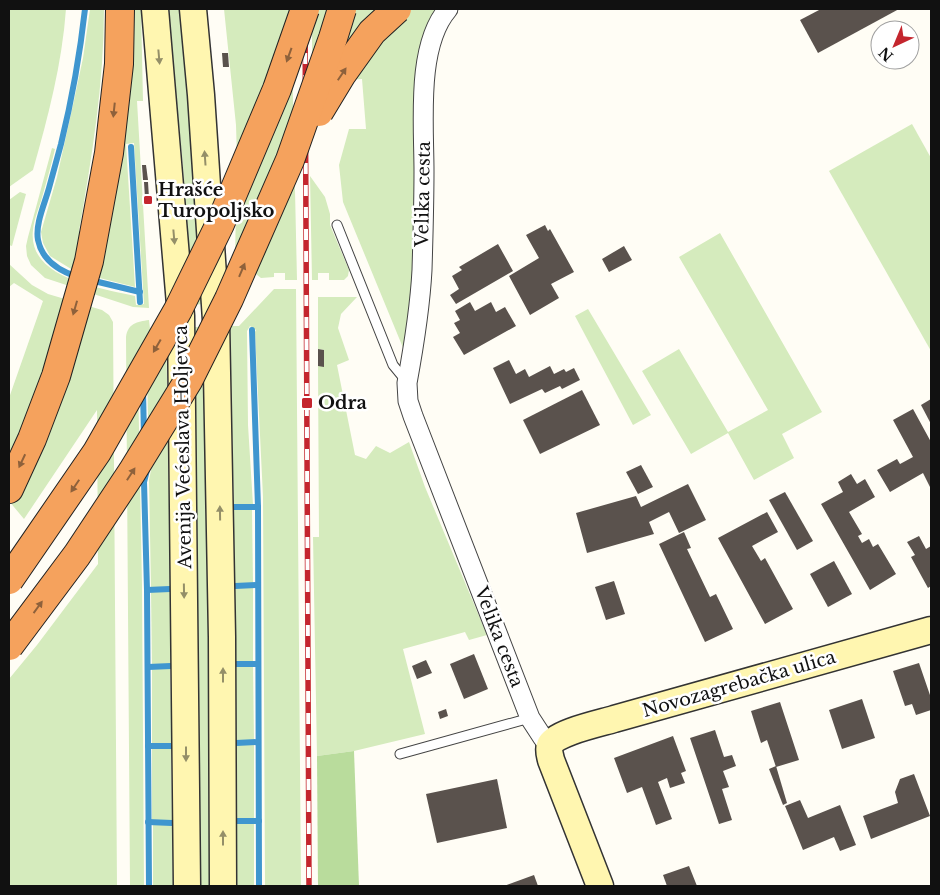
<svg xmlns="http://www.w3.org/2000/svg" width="940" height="895" font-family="'Libre Baskerville',serif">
<rect width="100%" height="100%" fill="#fffdf5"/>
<g fill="#d5ebbd">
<path d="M9,9h57c-4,55 -18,108 -33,161l-24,17z"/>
<path d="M90,9h14c0,74 -12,148 -25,222l6,2 47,-224h9l2,92h-6l12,207 -16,-1 -88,-29 -14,-13 -4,-9 -1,-10 2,-9 24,-89 3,1c-4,17 -9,34 -14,52 -3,9 -7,19 -8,29 -6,49 68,58 102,66l1,9 8,-1 -10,-161 -8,1 9,143 -59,-15 -26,-16 -7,-13 -2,-11 16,-55 16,-72 10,-47z"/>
<path d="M168,9h12c12,98 16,197 23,295l-12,1 -8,-138z"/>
<path d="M224,9h67l6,271h-12v-7h-11v4l-13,1 -26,-20 2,-100 -1,-33z"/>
<path d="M312,9h125l-5,8 -15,56 -4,193 -7,89 -63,-153 -4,-37 10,-36h17l-4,-50 -50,3z"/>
<path d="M912,124l19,34v193l-102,-180z"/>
<path d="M310,176l15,21 5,17v11l19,45 -1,6 -4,4h-15v-7h-11v7h-6z"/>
<path d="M20,192l6,2 -14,52 -3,-1v-45z"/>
<path d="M720,233l102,179 -40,22 12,24 -40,22 -26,-47 -37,21 -49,-83 37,-22 49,83 40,-22 -89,-153z"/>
<path d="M9,264l23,21 16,9 54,16 7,5 4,7 4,564h-108v-207l28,-34 61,-81 -1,-154 -73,109 -15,-18v-103l34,-97 -29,-18 -5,4z"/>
<path d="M274,289h22l5,597h-36l-2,-389 -8,-165 1,-2 -6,-4 -3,5 1,94 5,80h-19l-5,-179h10z"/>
<path d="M318,297h39l-16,17 -3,14 11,32 -12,5 18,90 11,4 10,-13 14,7 19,-11 16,45 62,148 -18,5 -4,-8 -62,17 22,85 -71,17 -37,5 -4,-219h6l-1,-171h6v-16l-6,-1z"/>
<path d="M588,309l63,106 -18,10 -58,-109z"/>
<path d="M149,320l1,9 16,-1 5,260h-20l-2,-108 2,-10 -2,-12 -2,-84 -9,4 4,207 2,301h-14l-4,-549c2,-14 11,-15 23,-17z"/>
<path d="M191,327h13l5,252 2,307h-13z"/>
<path d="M240,507l12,1 1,76h-19v-76z"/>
<path d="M241,586h12v77h-18l-1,-70 1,-6z"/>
<path d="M155,591h15l1,7v67h-19l-1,-73z"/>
<path d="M241,665h12l1,76h-19v-69l1,-6z"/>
<path d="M152,668h18l2,76h-20z"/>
<path d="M241,743h13v77h-18l-1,-69 1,-7z"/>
<path d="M152,747h19l1,74h-2l-18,-1z"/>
<path d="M242,822h12v64h-18l-1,-56 1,-7z"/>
<path d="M155,823h15l2,4 1,59h-20v-62z"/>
</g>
<path fill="#b9dc9c" d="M354,751l5,135h-41l-1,-130z"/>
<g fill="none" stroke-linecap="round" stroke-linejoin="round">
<g stroke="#3f96cf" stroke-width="6">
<path d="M131,147l9,155"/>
<path d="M78,277c-19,-6 -36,-17 -40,-37 -3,-16 7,-37 11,-52 4,-15 8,-29 12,-44 11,-45 19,-90 24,-135"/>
<path d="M90,280l50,12"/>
<path d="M252,330l6,177 1,379"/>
<path d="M143,391l1,45"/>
<path d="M147,470l-3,12 3,108 2,296"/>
<path d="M234,507h24"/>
<path d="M235,586l23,-1"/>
<path d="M147,590l23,-1"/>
<path d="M235,664h23"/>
<path d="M148,667l23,-1"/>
<path d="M236,743l22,-1"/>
<path d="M148,746h23"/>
<path d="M236,821h23"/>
<path d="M148,822l24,1"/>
</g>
</g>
<g fill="#5a524d">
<path d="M821,9h78l-81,44 -18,-33z"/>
<path d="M222,53h6l1,14h-6z"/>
<path d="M142,165h4l2,15h-5z"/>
<path d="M144,182h4l1,16h-4z"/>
<path d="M545,225l3,6 2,-2 24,43 -23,12 8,14 -29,17 -21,-39 30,-18 -13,-23z"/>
<path d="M498,244l15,27 -57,33 -6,-9 9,-6 -7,-13 10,-6 -3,-3z"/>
<path d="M624,246l8,14 -23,12 -7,-13z"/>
<path d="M470,302l5,9 16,-9 5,10 9,-5 11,19 -52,29 -11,-18 7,-4 -6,-10 6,-3 -5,-9z"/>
<path d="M318,349l6,1v17l-6,-1z"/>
<path d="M509,360l7,14 9,-5 4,8 21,-11 4,8 10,-5 2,3 8,-4 6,12 -18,9 -2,-3 -15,7 -3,-4 -32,15 -17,-36z"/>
<path d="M582,390l18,35 -60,29 -17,-34z"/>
<path d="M931,399v25l-10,-19z"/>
<path d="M913,409l18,33v47l-8,-16 -33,19 -13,-22 20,-11 3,5 13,-7 -20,-37z"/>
<path d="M641,465l12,22 -15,7 -12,-22z"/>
<path d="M851,474l6,10 8,-5 10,18 -26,15 13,22 -4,2 4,7 7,-4 4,8 5,-3 18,30 -26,16 -49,-86 22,-12 -5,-10z"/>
<path d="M688,484l18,36 -27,13 -10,-21 -20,10 5,12 -67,19 -11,-40 60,-17 5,11z"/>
<path d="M785,492l28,49 -16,9 -28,-50z"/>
<path d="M767,512l11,20 -26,14 9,15 4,-3 28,51 -28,15 -47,-86z"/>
<path d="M684,532l7,16 -4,1 23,48 6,-3 17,35 -28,13 -46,-98z"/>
<path d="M919,536l7,13 5,-3v40l-3,2 -17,-31 4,-2 -8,-13z"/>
<path d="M834,561l18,33 -24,13 -18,-33z"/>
<path d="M614,581l11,33 -19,6 -11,-33z"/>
<path d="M474,654l14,35 -24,10 -14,-35z"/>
<path d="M426,660l6,13 -15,6 -5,-13z"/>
<path d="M919,663l12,35v12l-15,5 -4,-11 -7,2 -12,-35z"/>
<path d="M862,699l13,39 -33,11 -13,-39z"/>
<path d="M780,702l19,58 -23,7 -9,-27 -6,3 -10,-32z"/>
<path d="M446,709l2,7 -8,3 -2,-7z"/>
<path d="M715,730l9,27 8,-2 4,11 -13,5 6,16 -7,2 10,31 -13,4 -29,-86z"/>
<path d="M673,736l13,35 -5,2 4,10 -15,5 -3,-10 -9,4 14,37 -16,6 -14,-38 -15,6 -13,-35z"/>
<path d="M776,766l11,37 -4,2 -14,-36z"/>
<path d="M914,774l16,42 -59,23 -8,-23 35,-13 -3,-11 5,-13z"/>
<path d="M497,779l10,49 -70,15 -11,-49z"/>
<path d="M800,800l8,18 32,-13 16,40 -16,6 -6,-14 -31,13 -18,-44z"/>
<path d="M689,866l8,20h-30l-4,-11z"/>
<path d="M534,875l4,11h-34z"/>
</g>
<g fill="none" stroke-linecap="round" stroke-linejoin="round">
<g stroke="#444" stroke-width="11">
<g id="lane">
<path d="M337,225l56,140 14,17"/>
<path d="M400,754l130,-36"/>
</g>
</g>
<g stroke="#444" stroke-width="21">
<path id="street" d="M448,9c-32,37 -24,114 -24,162 0,33 -1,66 -2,99 -2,38 -8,75 -15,113l1,18 5,15 117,302 13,20 7,5"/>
</g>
<g stroke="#333" stroke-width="29">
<g id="secondary">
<path d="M155,9l26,307 6,570"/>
<path d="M193,9l8,86 15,225 6,317 1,249"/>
<path d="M600,886l-49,-126c-1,-5 -3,-10 -1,-15 4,-12 51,-22 64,-26l317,-89"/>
</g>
</g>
<g stroke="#222" stroke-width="30">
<path id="highway" d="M9,489l23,-50 24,-63 33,-115 20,-108 10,-89 1,-55"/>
</g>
<use href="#lane" stroke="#fff" stroke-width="9"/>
<use href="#street" stroke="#fff" stroke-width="19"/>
<use href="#secondary" stroke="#fff6b0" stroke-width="26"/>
<use href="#highway" stroke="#f5a25d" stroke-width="28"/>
<g stroke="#c4262e" stroke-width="5.5">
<path id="rail" d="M305,9l4,877"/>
</g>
<use href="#rail" stroke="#fff" stroke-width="4" stroke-dasharray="11" stroke-linecap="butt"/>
<g stroke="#222" stroke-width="30" stroke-linecap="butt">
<g id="highway-bridge">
<path d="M319,112l23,-38 30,-42 25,-23"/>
<path d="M9,580l88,-128 81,-142 42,-86 57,-135 28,-80"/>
<path d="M9,646l68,-91 55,-83 56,-91 41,-82 61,-139 43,-122 9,-29"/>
</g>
</g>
<use href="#highway-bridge" stroke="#f5a25d" stroke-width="28"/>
</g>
<defs><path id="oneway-solid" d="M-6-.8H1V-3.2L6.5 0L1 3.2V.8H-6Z" transform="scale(1.25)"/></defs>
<g fill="#8e613b">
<use href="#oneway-solid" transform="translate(289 55) rotate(110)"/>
<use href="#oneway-solid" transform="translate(342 74) rotate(-56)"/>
<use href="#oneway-solid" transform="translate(114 110) rotate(96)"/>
<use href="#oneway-solid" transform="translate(242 270) rotate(-67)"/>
<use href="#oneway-solid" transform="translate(75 308) rotate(106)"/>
<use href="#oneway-solid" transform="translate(157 346) rotate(120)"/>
<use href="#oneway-solid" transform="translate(22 461) rotate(115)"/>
<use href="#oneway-solid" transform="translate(131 474) rotate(-57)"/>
<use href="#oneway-solid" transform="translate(75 486) rotate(124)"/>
<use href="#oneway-solid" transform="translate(38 607) rotate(-54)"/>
</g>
<g fill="#948f68">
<use href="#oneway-solid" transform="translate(159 57) rotate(85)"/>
<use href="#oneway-solid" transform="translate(205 158) rotate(-94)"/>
<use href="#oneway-solid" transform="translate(174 237) rotate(85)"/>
<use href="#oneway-solid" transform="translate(220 513) rotate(-91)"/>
<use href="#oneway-solid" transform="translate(184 591) rotate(89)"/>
<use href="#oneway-solid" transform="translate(223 675) rotate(-90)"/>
<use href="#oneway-solid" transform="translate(186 754) rotate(90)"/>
<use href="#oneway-solid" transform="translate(223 838) rotate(-90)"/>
</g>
<g fill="#c4262e" stroke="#fff" stroke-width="2">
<rect x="143" y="195" width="10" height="10" rx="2.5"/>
<rect x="301" y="397" width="12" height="12" rx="2.5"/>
</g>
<g text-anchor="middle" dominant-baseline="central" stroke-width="5" stroke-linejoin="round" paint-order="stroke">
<g font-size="18" font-weight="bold" fill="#111" stroke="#fff" text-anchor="start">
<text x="158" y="190">Hrašće<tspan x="158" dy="21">Turopoljsko</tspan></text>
<text x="318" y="403">Odra</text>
</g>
<g font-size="18" fill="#111" stroke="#fff">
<text transform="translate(423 194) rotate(-89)">Velika cesta</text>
<text transform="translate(183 447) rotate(-91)">Avenija Većeslava Holjevca</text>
<text transform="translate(499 637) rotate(69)">Velika cesta</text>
<text transform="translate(739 684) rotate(-16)">Novozagrebačka ulica</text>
</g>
</g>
<rect width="940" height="895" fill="none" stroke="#111111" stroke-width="20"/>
<g transform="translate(895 45) rotate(224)"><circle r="24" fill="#ffffff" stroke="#a0a0a0"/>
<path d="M0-4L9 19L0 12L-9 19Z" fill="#c4262e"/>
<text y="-8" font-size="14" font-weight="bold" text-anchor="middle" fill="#111111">N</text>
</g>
</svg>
